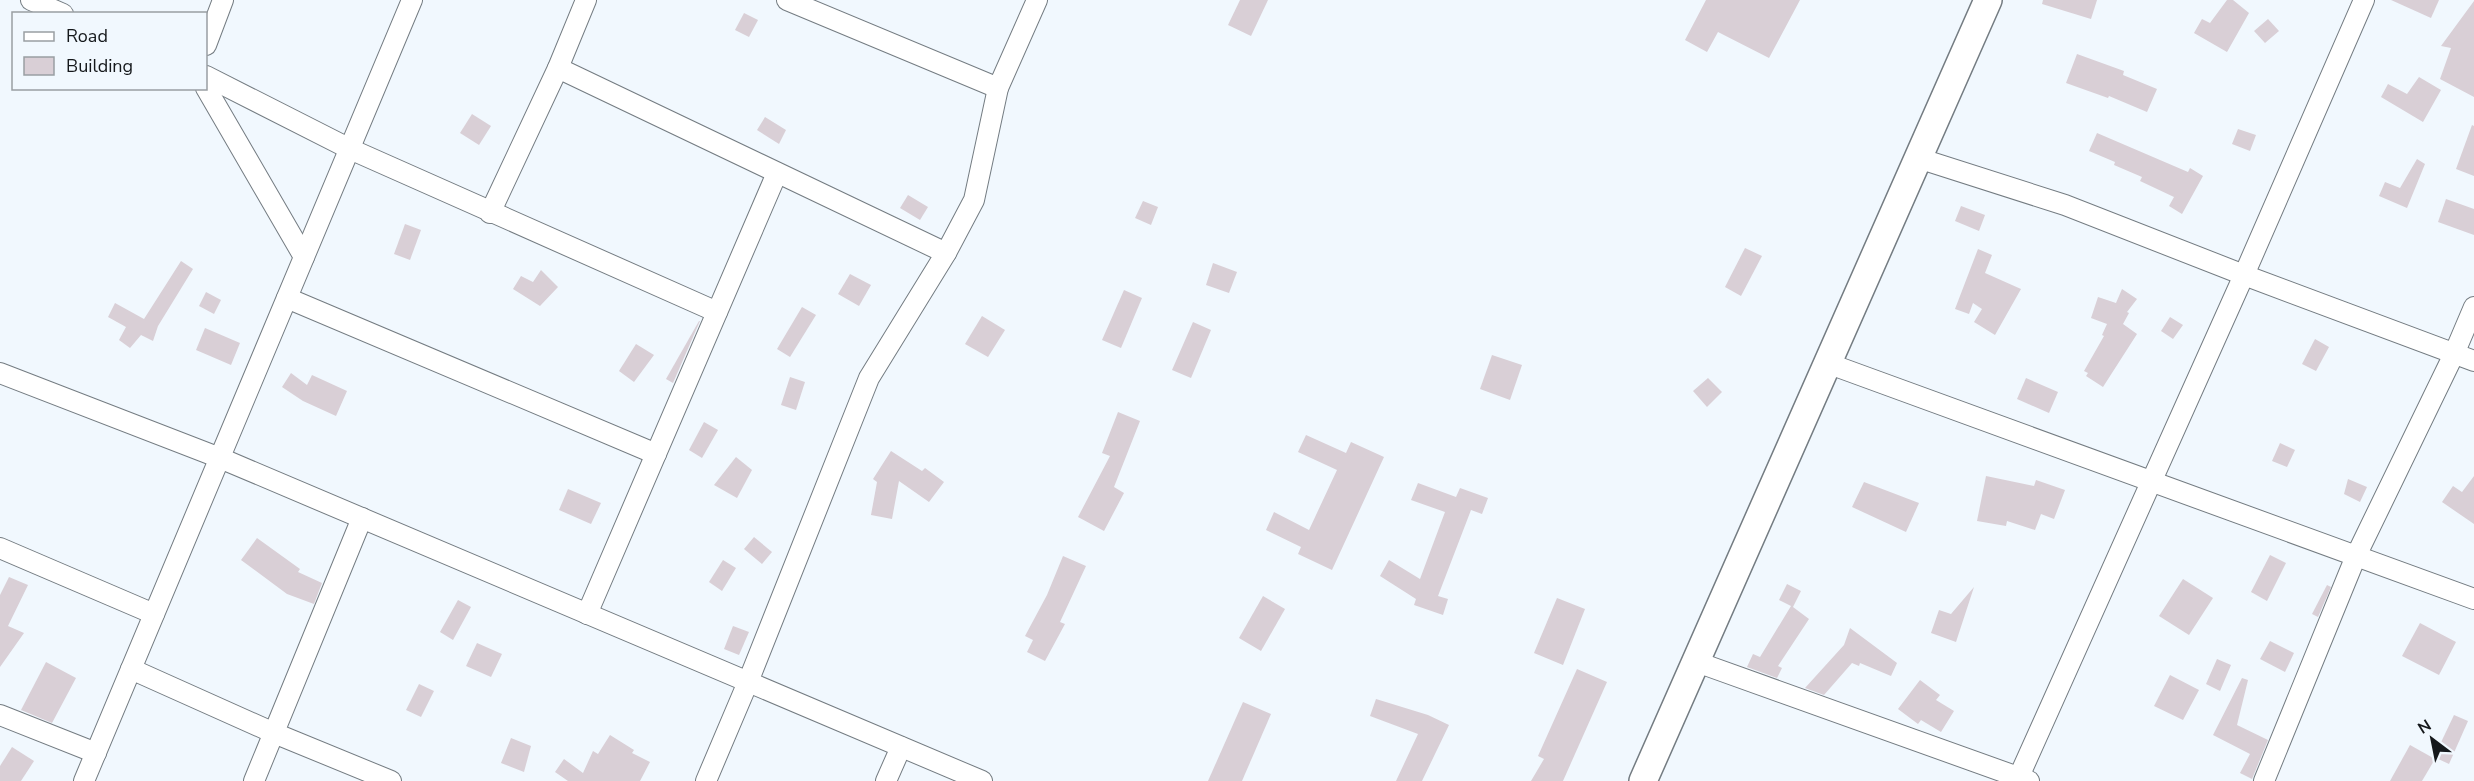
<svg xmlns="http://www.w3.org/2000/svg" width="2474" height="781" font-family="'Nunito Sans',sans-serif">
<rect width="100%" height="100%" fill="#f1f8fe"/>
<g fill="#d9cfd6">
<path d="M1240,0h28l-17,36 -23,-11z"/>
<path d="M1706,0h94l-31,58 -51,-26 -11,20 -22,-12z"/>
<path d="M2043,0h54l-6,19 -49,-15z"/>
<path d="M2227,0h6l16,13 -22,39 -33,-19 8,-14 8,4z"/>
<path d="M2391,0h48l-8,18z"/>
<path d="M2474,1v96l-34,-18 11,-31 -10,-2z"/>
<path d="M744,13l14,7 -9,17 -14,-7z"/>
<path d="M2268,19l11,12 -14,12 -11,-12z"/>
<path d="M2077,54l47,17 -1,4 34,14 -10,23 -38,-16 -1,2 -42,-15z"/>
<path d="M2419,77l22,13 -18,32 -42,-25 7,-13 19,10z"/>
<path d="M472,114l19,12 -12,19 -19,-12z"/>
<path d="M765,117l21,13 -7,14 -22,-14z"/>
<path d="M2472,125l2,1v50l-18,-7z"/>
<path d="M2238,129l18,6 -6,16 -18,-7z"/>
<path d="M2097,133l91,39 2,-4 13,8 -21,38 -13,-8 5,-9 -34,-16 2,-4 -28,-12 1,-3 -26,-11z"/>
<path d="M2417,159l8,5 -18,44 -28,-12 6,-14 15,6z"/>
<path d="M908,195l20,12 -8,13 -20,-12z"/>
<path d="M2446,199l28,10v26l-36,-13z"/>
<path d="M1143,201l15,6 -7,18 -16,-7z"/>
<path d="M1961,206l24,9 -6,16 -24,-10z"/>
<path d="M405,224l16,6 -11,30 -16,-6z"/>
<path d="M1745,248l17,8 -21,40 -16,-9z"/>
<path d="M1978,249l14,6 -7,18 36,16 -26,46 -21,-13 8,-13 -9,-6 -4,11 -14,-5z"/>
<path d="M181,261l12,8 -35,57 -5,15 -12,-6 -11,13 -11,-8 7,-13 -18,-10 7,-14 29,16z"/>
<path d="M1213,263l24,9 -8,21 -23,-8z"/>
<path d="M541,270l17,17 -18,19 -27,-17 8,-13 12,6z"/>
<path d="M850,274l21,11 -12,21 -21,-12z"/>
<path d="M2122,289l15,10 -10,13 2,1 -6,11 14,10 -34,53 -17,-11 2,-3 -4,-2 20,-35 -2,-1 5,-11 -16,-6 7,-21 18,6z"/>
<path d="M1124,290l18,8 -21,50 -19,-8z"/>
<path d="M206,292l15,8 -7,14 -15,-8z"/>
<path d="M802,307l14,8 -26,42 -13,-8z"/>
<path d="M982,316l23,14 -17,27 -23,-13z"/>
<path d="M2170,317l13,8 -10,14 -12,-8z"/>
<path d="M699,321h1l-27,62 -7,-4z"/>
<path d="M1193,322l18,8 -20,48 -19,-8z"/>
<path d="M205,328l35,15 -9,22 -35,-15z"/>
<path d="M2315,339l14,8 -13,24 -14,-7z"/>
<path d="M636,344l18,11 -20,27 -15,-11z"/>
<path d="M1492,355l30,10 -12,35 -30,-11z"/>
<path d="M291,373l16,12 5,-10 35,16 -11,25 -33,-15 -21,-14z"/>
<path d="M790,377l15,5 -9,28 -15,-5z"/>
<path d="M1708,378l14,14 -15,15 -14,-16z"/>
<path d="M2026,378l32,14 -9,21 -32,-14z"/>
<path d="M1118,412l22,9 -26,66 10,6 -20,38 -26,-14 32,-61 -8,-3z"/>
<path d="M704,422l14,8 -16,28 -13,-8z"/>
<path d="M1306,435l40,18 5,-11 33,15 -52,113 -34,-16 3,-7 -35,-17 8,-18 35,18 28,-60 -39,-18z"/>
<path d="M2280,443l15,7 -8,17 -15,-6z"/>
<path d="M891,451l31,20 3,-3 19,14 -15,20 -30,-21 -7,38 -21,-4 6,-33 -4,-3z"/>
<path d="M736,457l16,13 -15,28 -23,-13z"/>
<path d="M1986,476l48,10 2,-6 29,10 -11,29 -13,-5 -6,16 -28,-9 -1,5 -29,-5z"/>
<path d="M2474,476v48l-32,-22 11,-16 9,6z"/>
<path d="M2348,479l19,8 -7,15 -16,-8z"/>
<path d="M1864,482l55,21 -13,29 -54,-25z"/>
<path d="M1418,483l38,14 4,-9 28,10 -6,16 -11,-4 -33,86 10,3 -5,16 -29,-10 2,-6 -36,-23 9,-16 31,19 25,-67 -34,-12z"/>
<path d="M568,489l33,14 -10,21 -32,-14z"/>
<path d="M754,537l18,15 -10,12 -18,-15z"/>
<path d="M257,538l43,31 -2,3 24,11 -8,21 -27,-10 -46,-34z"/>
<path d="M2270,555l16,8 -19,38 -16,-9z"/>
<path d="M1063,556l23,10 -26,56 5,2 -20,37 -18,-9 6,-12 -8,-4 22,-41z"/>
<path d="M723,560l13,8 -14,23 -13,-9z"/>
<path d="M9,577l19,8 -20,41 16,7 -24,34v-72z"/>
<path d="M2183,579l30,19 -24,37 -30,-19z"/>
<path d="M1787,584l14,7 -8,16 16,12 -31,47 4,2 -5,10 -30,-11 6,-13 7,3 31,-51 -12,-6z"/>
<path d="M2327,585l4,2 -13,30 -6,-3z"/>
<path d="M1974,587l-18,55 -25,-9 8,-23 12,4z"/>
<path d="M1263,596l22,13 -24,42 -22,-13z"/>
<path d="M1557,598l28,11 -22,56 -29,-12z"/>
<path d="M458,600l13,7 -18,33 -13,-8z"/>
<path d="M2420,623l36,19 -17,33 -37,-19z"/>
<path d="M733,626l16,6 -10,23 -15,-6z"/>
<path d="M1850,628l47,35 -6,13 -31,-13 -1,3 -7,-3 -28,32 -19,-7 39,-43z"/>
<path d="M2270,641l24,12 -9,19 -25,-13z"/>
<path d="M477,643l25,11 -11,23 -25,-11z"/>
<path d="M2217,659l14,6 -11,26 -14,-7z"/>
<path d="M46,662l30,16 -24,45 -31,-13z"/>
<path d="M1577,669l30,13 -44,99h-32l13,-22 -6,-3z"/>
<path d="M2170,675l29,15 -16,30 -29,-14z"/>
<path d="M2242,678l6,2 -11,45 31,15 -16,39 -12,-6 10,-19 -37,-19z"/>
<path d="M1920,680l20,15 -4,5 18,11 -13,21 -20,-12 -3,4 -20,-15z"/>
<path d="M419,684l15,7 -13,26 -15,-7z"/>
<path d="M1376,699l52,16 21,10 -27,56h-26l22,-47 -48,-18z"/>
<path d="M1243,702l28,12 -29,67h-34z"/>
<path d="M2454,715l14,6 -19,43 -15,-7z"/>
<path d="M610,735l24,15 -2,3 18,9 -10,19h-72l-13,-9 9,-13 19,14 10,-22 5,3z"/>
<path d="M511,738l20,8 -7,26 -23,-9z"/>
<path d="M2410,745l25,14 -13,22h-32z"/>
<path d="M12,747l22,14 -13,20h-21v-15z"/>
</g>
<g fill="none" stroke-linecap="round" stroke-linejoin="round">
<g stroke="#747c82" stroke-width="22">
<g id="minor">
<path d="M31,0l32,14"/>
<path d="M787,0l211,88"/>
<path d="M206,45l17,-45"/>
<path d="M558,68l388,185"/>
<path d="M206,76l144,73 367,163"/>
<path d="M206,88l98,169"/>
<path d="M1918,158l147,47 179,70 230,86"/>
<path d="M490,213l68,-145 28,-68"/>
<path d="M287,298l369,156"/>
<path d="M1827,363l647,236"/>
<path d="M0,373l220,85 762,323"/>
<path d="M0,548l154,66"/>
<path d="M587,614l190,-441"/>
<path d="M1694,661l335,120"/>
<path d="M131,669l143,64 117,48"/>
<path d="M0,715l96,38"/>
<path d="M84,781l328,-781"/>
<path d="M254,781l108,-263"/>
<path d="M706,781l42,-99 121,-304 77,-125 28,-53 24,-112 39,-88"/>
<path d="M886,781l15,-34"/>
<path d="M2017,781l227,-506 120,-275"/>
<path d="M2264,781l92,-225 98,-202 20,-47"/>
</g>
</g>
<g stroke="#747c82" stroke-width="30">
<path id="secondary" d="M1643,781l345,-781"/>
</g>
<use href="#minor" stroke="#fff" stroke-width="20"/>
<use href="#secondary" stroke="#fff" stroke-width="27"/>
</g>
<rect x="12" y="12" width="195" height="78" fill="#f1f8fe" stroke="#999ea3" stroke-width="1.5"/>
<rect x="24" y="32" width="30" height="9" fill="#ffffff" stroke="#999ea3" stroke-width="1.5"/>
<text x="66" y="42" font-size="18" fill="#15181b">Road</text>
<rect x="24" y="57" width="30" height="18" fill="#d9cfd6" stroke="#999ea3" stroke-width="1.5"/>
<text x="66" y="72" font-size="18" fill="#15181b">Building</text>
<g transform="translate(2432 739) rotate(328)" stroke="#f1f8fe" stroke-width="4.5" paint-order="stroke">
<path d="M0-4.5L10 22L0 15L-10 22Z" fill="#15181b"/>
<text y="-9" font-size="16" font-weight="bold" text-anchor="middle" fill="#15181b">N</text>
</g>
</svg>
